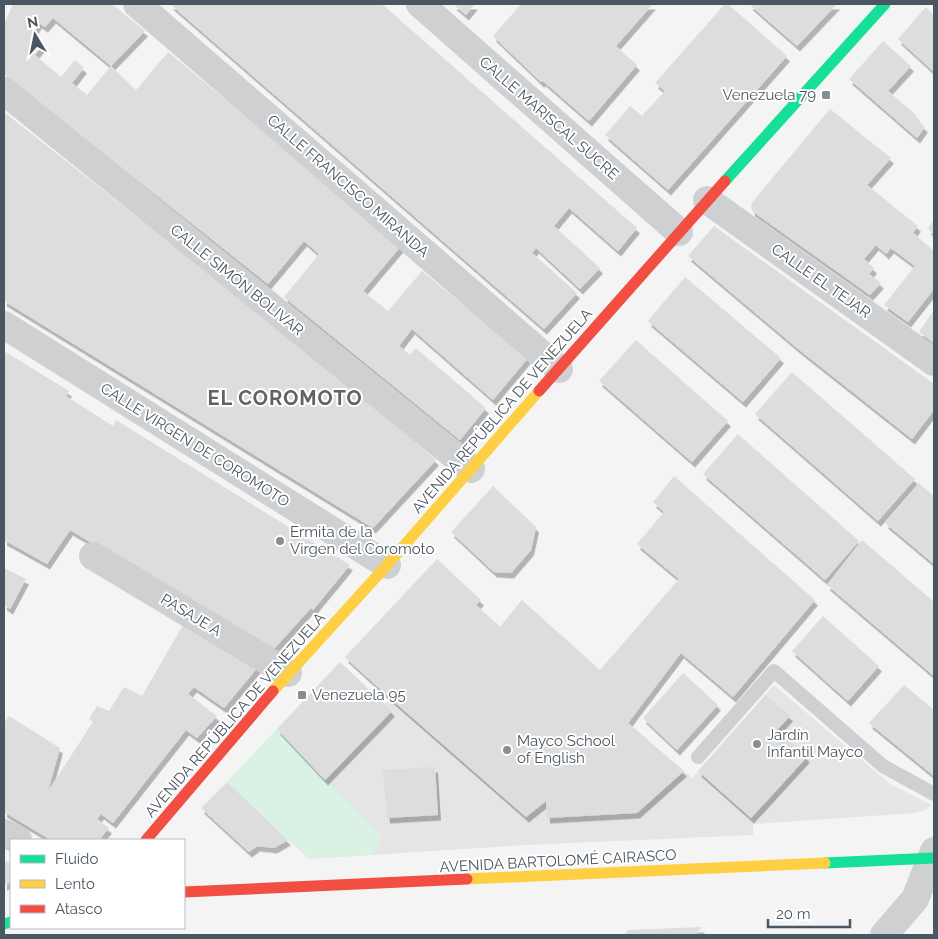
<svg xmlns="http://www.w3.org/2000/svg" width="938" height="939" font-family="Raleway,sans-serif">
<defs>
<filter id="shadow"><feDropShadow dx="3" dy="5.5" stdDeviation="0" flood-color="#0004"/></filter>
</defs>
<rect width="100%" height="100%" fill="#f4f4f4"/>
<path fill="#e6e5e6" d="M522,600l106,123 64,55 82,-93 116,99 42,21 -9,6 -8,2 -162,11v11l-227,10 -217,14 -82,-77 50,-53 49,51 65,-69 -7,-7 7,-5 85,-94 24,22z"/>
<path fill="#d9f2e3" d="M277,729l105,108 -10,17 -63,5 -82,-77z"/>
<g fill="#ddddde" fill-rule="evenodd" filter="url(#shadow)">
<path d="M13,4h99l33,27 -34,35 25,24 32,-38 234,193 -39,46 25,20 34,-40 106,87 -35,42 -81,-71 -13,17 11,9 6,-7 70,60 -26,32 -176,-143 35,-43 -15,-13 -36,43 -264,-210v-49zM53,18l58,48 -24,29 -15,-12 12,-15 -9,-8 -14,17 -26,-22 8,-10 -7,-4 2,-2 -6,-5 7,-11 6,4z"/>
<path d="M170,4h212l255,224 -19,23 -49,-43 -15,18 46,42 -20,21 -44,-41 -4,5 45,40 -33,36z"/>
<path d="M453,4h22l-9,11z"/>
<path d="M521,4h132l-37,42 21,19 -48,56 -46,-40 -2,1 -48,-46z"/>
<path d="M725,4h3l59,52 -119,134 -63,-55 25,-29 12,10 23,-25 -10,-8z"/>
<path d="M749,4h88l-40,42z"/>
<path d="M926,7l8,8v57l-36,-33z"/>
<path d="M883,41l28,25 -23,25 29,25 -2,2 10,9 -8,11 -68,-59z"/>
<path d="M830,109l61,49 -24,27 51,41 -5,7 21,18v38l-26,33 -24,-17 31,-39 -24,-18 -5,6 -10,-9 -12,14 10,9 -5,6 12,9 -11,12 -118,-84 -1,-7z"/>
<path d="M4,112l344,271 88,77 -63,68 -369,-227z"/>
<path d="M934,219v15l-6,-5z"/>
<path d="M714,226l220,158v26l-22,29 -115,-91 -109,-92z"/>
<path d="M685,277l96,81 -38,44 -95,-81z"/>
<path d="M934,310v33l-15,-11z"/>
<path d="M636,340l92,81 -36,41 -93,-81z"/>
<path d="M4,351l65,40 -3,5 47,30 3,-6 234,145 -37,45 -2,-2 -39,43 -202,-121 -23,34 -43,-24z"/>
<path d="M792,372l123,107 -37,42 -123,-107z"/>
<path d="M738,434l121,107 -34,39 -122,-106z"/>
<path d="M674,476l141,124 -82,97 -52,-44 -53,70 56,48 -47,42 -90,5 -1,-17 -20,16 -135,-118 -46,-42 92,-98 44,41 -5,5 24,22 22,-27 78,70 79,-91 -42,-35 27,-32 -11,-10z"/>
<path d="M919,483l15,13v68l-49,-41z"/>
<path d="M493,486l43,41 -5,23 -20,23 -17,-1 -43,-40z"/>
<path d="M862,540l72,62v74l-107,-91z"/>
<path d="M4,568l22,11 -16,30 -6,-4z"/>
<path d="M823,616l56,50 -31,35 -56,-50z"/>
<path d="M186,620l73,46 -35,42 -30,-21 -6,7 29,22 -20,22 -11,-8 -73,93 -12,-9 -4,5 12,9 -10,12h-48l-47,-28v-89l5,-7 51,32 -12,43 45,-69 -4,-3 8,-13 12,5 15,-24 18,9z"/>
<path d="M340,662l52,49 -67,69 -48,-51z"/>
<path d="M683,673l35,32 -41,45 -34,-32z"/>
<path d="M904,685l30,25v66l-65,-53z"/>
<path d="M766,695l24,21 -13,14 30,27 -56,61 -53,-47z"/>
<path d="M435,767l3,48 -51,3 -4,-48z"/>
<path d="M227,782l61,58 -14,8 -17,-2 -8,6 -48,-44z"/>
<path d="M4,860l7,4v18l-7,3z"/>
<path d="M702,927l-7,8h-71l4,-5z"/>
</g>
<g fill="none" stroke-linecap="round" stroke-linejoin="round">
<path stroke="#ced0d2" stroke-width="14" d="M698,757l76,-86 109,95 51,28"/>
<g stroke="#ced0d2" stroke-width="28">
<path d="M137,4l422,365"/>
<path d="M420,4l259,228"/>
<path d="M4,91l467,378"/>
<path d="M707,200l227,162"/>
<path d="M4,325l383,240"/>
<path d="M93,556l195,117"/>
<path d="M4,833l14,7"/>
<path d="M884,935l31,-36 19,-48"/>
</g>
<g stroke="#16e098" stroke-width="11">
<path d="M725,181l160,-177"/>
<path d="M825,863l109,-5"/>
<path d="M4,924l7,-2"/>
</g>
<g stroke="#ffcf43" stroke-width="11">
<path d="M273,691l114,-126 152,-174"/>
<path d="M467,879l358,-16"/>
</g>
<g stroke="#f24e42" stroke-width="11">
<path d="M539,391l186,-210"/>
<path d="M146,840l127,-149"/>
<path d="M184,892l283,-13"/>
</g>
</g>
<g fill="#868d94" stroke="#fff" stroke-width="2">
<rect x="821" y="90" width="10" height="10" rx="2.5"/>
<circle cx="280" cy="541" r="5"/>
<rect x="297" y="690" width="10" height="10" rx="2.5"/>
<circle cx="757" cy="744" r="5"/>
<circle cx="507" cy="750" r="5"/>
</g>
<g text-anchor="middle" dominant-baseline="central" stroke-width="4" stroke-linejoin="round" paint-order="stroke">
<g font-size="15" fill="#4a5661" stroke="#fff" text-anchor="start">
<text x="816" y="95" text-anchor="end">Venezuela 79</text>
<text x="290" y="532">Ermita de la<tspan x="290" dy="17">Virgen del Coromoto</tspan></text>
<text x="312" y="695">Venezuela 95</text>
<text x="767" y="735">Jardín<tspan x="767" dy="17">Infantil Mayco</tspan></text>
<text x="517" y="741">Mayco School<tspan x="517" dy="17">of English</tspan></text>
</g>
<g font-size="15" fill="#4a5661" stroke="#fff">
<text transform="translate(549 118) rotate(41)">CALLE MARISCAL SUCRE</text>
<text transform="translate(348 186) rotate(41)">CALLE FRANCISCO MIRANDA</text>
<text transform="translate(237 280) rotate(39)">CALLE SIMÓN BOLIVAR</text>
<text transform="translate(821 281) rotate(35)">CALLE EL TEJAR</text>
<text transform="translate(502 411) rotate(-49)">AVENIDA REPÚBLICA DE VENEZUELA</text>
<text transform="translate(195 445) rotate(32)">CALLE VIRGEN DE COROMOTO</text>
<text transform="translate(191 615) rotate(31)">PASAJE A</text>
<text transform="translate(235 715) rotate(-49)">AVENIDA REPÚBLICA DE VENEZUELA</text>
<text transform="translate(558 861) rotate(-3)">AVENIDA BARTOLOMÉ CAIRASCO</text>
</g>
<g font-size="20" font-weight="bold" letter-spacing="1" fill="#5f6368" stroke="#fff">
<text x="285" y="398">EL COROMOTO</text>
</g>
</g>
<rect width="938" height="939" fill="none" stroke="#4a5661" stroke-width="10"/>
<rect x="10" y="839" width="175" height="90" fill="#ffffff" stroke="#b7bbc0"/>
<rect x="20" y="855" width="25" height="8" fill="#16e098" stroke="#b7bbc0"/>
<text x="55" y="864" font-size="15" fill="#4a5661">Fluido</text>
<rect x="20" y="880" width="25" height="8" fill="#ffcf43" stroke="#b7bbc0"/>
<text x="55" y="889" font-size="15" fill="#4a5661">Lento</text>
<rect x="20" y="905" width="25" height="8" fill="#f24e42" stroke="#b7bbc0"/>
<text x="55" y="914" font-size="15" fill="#4a5661">Atasco</text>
<g transform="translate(35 35) rotate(350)" stroke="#ffffff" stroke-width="4" paint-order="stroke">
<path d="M0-4L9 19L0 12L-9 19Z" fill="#4a5661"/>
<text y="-8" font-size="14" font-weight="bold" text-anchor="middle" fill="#4a5661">N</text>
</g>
<path d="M768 919v8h82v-8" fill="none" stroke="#4a5661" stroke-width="2.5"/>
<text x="776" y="919" font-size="15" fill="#4a5661" stroke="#ffffff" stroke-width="4" paint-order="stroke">20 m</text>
</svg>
